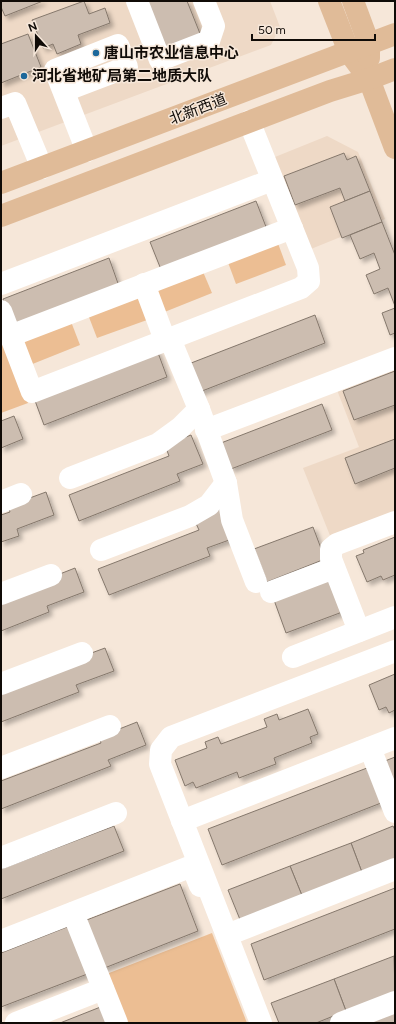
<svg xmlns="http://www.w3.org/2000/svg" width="396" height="1024" font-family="Figtree,'Noto Sans SC',sans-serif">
<defs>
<filter id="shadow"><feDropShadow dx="3.5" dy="3.5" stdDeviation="2" flood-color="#0004"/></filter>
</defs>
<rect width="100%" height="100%" fill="#f6e7d9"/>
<g fill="#eed9c6">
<path d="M1,1h269l10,26 -9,18 -270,101z"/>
<path d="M327,136l31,16 27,67 -79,32 -36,-92z"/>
<path d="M395,367v146l-64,25 -28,-70 56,-21 -22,-57z"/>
</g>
<g fill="#ecbe93">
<path d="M276,238l10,27 -50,19 -10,-27z"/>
<path d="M201,267l11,26 -50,20 -10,-27z"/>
<path d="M137,293l10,27 -50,18 -10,-26z"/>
<path d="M70,319l10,26 -50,20 -10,-27z"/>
<path d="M1,333l27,70 -27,10z"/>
<path d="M212,933l35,90h-124l-19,-48z"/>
</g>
<g fill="#ccbdb0" stroke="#85786c" filter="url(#shadow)">
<path d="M1,1h42l-38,15 -4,-9z"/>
<path d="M84,1l5,13 16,-6 5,15 -32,12 3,9 -24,10 -4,-10 -10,4 -11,-28z"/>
<path d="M142,1h45l14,35 -39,15z"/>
<path d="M28,34l13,33 -40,16v-39z"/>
<path d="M344,153l3,7 9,-4 14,35 -25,10 -5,-13 -45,17 -11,-29z"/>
<path d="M370,191l12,31 -40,16 -12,-31z"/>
<path d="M256,201l12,31 -106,40 -12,-30z"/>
<path d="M382,222l13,33v51l-7,-18 -14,6 -8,-19 14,-6 -6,-16 -14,6 -10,-24z"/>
<path d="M109,258l11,31 -106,40 -11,-30z"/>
<path d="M395,308v25l-5,2 -8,-22z"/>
<path d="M315,315l10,28 -128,50 -11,-28z"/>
<path d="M157,350l10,27 -123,48 -10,-27z"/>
<path d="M395,371v34l-41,15 -11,-29z"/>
<path d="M322,404l10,26 -101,39 -10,-26z"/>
<path d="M14,416l9,23 -22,9v-27z"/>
<path d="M191,435l12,29 -26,10 3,7 -101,40 -10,-26 100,-39 -4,-11z"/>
<path d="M395,439v29l-40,16 -10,-26z"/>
<path d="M46,492l8,23 -37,14 2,7 -18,6v-27l9,-3 -2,-6z"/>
<path d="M221,509l11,30 -25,9 3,8 -101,39 -11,-26 101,-39 -5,-11z"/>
<path d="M313,527l12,32 -58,23 -13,-33z"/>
<path d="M395,537v38l-12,5 -2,-4 -14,6 -11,-26 8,-3 -1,-3z"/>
<path d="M75,568l9,24 -37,14 2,6 -48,19v-27l36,-21z"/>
<path d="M332,578l13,33 -59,22 -12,-33z"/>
<path d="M105,648l9,23 -38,14 3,7 -78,30v-28l66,-32z"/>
<path d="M395,674v36l-6,3 -3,-6 -7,3 -10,-25z"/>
<path d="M308,709l10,25 -8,3 2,6 -38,15 2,6 -37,14 -2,-6 -41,16 -3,-6 -8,4 -10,-26 32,-12 -2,-6 13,-5 3,7 46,-17 -3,-8 13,-5 2,6z"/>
<path d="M137,722l9,23 -38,15 3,6 -110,43v-28l100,-38 -2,-6z"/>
<path d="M395,757v28l-10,-24z"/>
<path d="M367,768l14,35 -159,62 -14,-36z"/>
<path d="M114,826l10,25 -123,48v-30z"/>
<path d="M393,826l2,4v32l-32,13 -12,-32z"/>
<path d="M351,843l12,32 -60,23 -13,-32z"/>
<path d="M290,866l13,32 -62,24 -13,-32z"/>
<path d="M180,884l18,47 -96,38 -18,-48z"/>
<path d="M395,888v41l-131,51 -13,-36z"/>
<path d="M72,925l18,48 -89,34v-54z"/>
<path d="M394,956l1,36 -49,19 -12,-32z"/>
<path d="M334,979l12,32 -30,12h-37l-8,-20z"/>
<path d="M103,1006l7,17h-50z"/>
<path d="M395,1010v13h-32z"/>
</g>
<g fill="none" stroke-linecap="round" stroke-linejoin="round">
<g stroke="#fff" stroke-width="22">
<path d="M137,1l23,59 49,-19 5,-15 -10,-25"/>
<path d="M64,91l63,-24 -9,-22 -63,25c11,27 21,54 32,81"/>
<path d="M1,108l14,-5 27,65"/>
<path d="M1,284l271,-104"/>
<path d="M144,284l21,56"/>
<path d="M1,311l31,81 269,-104 8,-7 -1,-13 -59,-147"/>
<path d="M10,336l282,-108"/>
<path d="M170,339l29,70 27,74 6,37 24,62"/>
<path d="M206,430l189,-72"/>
<path d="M70,478l88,-34 22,-16 19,-19"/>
<path d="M1,502l20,-8"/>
<path d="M101,550l89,-34 19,-11 17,-22"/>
<path d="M271,592l63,-24"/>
<path d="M1,594l50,-19"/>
<path d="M359,631l-28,-72v-10l6,-5 58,-22"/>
<path d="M293,657l102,-40"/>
<path d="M1,684l81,-31"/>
<path d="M370,748l25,64"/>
<path d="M1,768l109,-42"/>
<path d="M182,821l213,-83"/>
<path d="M1,858l115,-45"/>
<path d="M73,913l44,110"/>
<path d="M227,935l168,-66"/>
<path d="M1,941l191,-75 8,20"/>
<path d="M16,1023l87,-34"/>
<path d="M261,1023l-101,-259 1,-14 10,-13 224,-86"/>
<path d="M341,1023l54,-21"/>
</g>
<g stroke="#e0bb98" stroke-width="22">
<path d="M329,1l20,51 20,27 26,69"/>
<path d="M353,1l16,43v14"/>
<path d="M1,183l394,-149"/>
<path d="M1,216l329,-125 39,-12 26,-10"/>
</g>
</g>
<g fill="#1c689b" stroke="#f6e7d9" stroke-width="1.5">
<circle cx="96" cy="53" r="4"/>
<circle cx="24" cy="76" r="4"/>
</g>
<g text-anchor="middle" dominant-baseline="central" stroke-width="3" stroke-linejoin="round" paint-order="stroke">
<g font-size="15" font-weight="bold" fill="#100b07" stroke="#f6e7d9" text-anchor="start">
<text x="104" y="53">唐山市农业信息中心</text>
<text x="32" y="76">河北省地矿局第二地质大队</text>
</g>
<g font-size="15" fill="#100b07" stroke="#f6e7d9">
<text transform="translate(198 109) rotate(-21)">北新西道</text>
</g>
</g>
<rect width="396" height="1024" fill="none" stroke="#100b07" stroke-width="4"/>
<g transform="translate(36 36) rotate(339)" stroke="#f6e7d9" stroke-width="3" paint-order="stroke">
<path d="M0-3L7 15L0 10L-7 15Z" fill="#100b07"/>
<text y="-6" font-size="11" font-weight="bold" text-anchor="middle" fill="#100b07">N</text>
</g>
<path d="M252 34v6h123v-6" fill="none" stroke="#100b07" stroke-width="2"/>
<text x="258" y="34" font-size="12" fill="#100b07" stroke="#f6e7d9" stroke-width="3" paint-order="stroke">50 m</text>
</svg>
